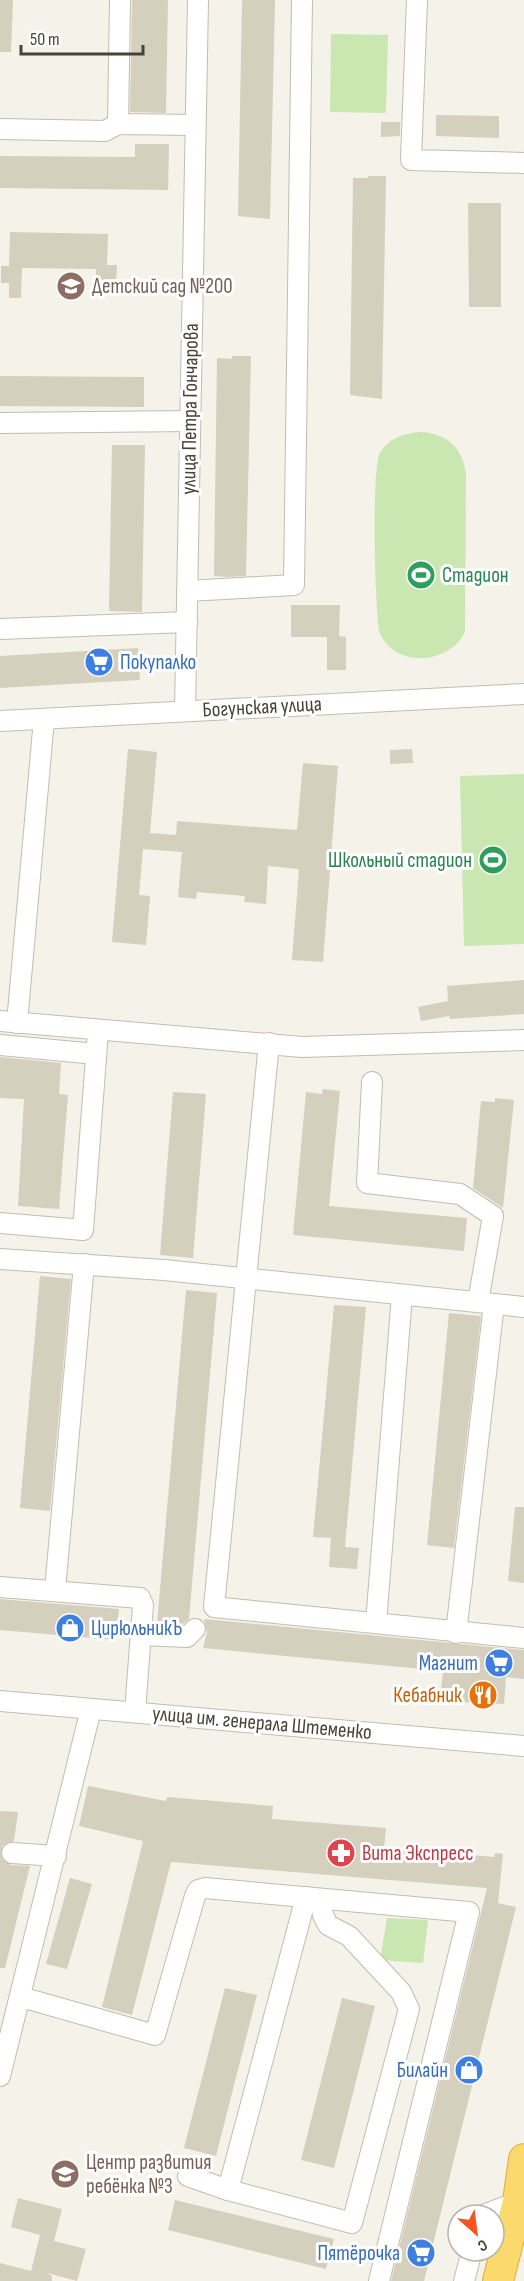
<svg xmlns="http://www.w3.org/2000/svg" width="524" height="2281" font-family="'Sofia Sans Condensed',sans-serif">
<rect width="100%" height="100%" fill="#f4f2e9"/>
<g fill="#cae7b2">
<path d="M331,34l57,1 -2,78 -56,-1z"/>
<path d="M419,432c29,1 45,17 47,45l-1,155c-17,34 -72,36 -86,-1 -4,-26 -8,-160 1,-178 8,-15 24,-19 39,-21z"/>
<path d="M524,774v170l-60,2 -4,-170z"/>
<path d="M387,1918l41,2 -5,43 -43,-3z"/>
</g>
<g fill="#d5cfbe">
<path d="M0,0h13l-2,52h-11z"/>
<path d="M132,0h36l-2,113 -36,-1z"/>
<path d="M242,0h33l-5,219 -32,-3z"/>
<path d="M436,115l63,1v22l-63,-2z"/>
<path d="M381,122h19v14l-19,1z"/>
<path d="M135,144h34l-1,46 -168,-2v-32l135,1z"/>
<path d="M368,176h18l-4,223 -32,-4 3,-217h15z"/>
<path d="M468,203h33v104h-32z"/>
<path d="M10,232l98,2 -1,31h10l-1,22 -20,-1v-17l-74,-1 -1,30h-12v-15h-8v-17h8z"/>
<path d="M232,356h19l-5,220 -19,1 -13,-1 3,-218 15,1z"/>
<path d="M0,376l144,1v30l-144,-1z"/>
<path d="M112,445h33l-3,167 -33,-1z"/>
<path d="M291,605h49l-1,31 7,1v33h-19v-33h-36z"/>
<path d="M138,648l2,32 -140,8v-32z"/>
<path d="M128,749l29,3 -7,81 26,2 1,-14 120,9 6,-67 35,3 -15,196 -31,-2 7,-91 -31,-3 -2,38 -22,-2 1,-6 -48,-4 -1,7 -18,-2 4,-45 -39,-3 -4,46 11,1 -4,49 -34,-3z"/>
<path d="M412,749l1,14 -23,1v-14z"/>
<path d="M524,980v34l-74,5 -1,-3 -28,5 -3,-14 30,-6 -1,-15z"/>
<path d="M0,1057l61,6 -2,31 9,1 -9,114 -41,-3 6,-107 -24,-1z"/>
<path d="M323,1089l17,2 -11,115 138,12 -3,33 -171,-16 13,-143 16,2z"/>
<path d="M173,1092l33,2 -13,164 -33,-3z"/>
<path d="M495,1098l19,2 -11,108 -30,-20 8,-87 14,1z"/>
<path d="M40,1276l31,3 -21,232 -30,-3z"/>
<path d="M186,1290l31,3 -28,326 -7,6 -25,-1z"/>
<path d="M334,1305l32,2 -21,240 14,1 -2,21 -28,-2 2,-29 -18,-1z"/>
<path d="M449,1313l32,3 -27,232 -27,-3z"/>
<path d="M515,1507h9v76l-16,-2z"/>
<path d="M0,1599l119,10 -3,31 -116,-10z"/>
<path d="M204,1619l320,31v29l-18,-2 -2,27 -64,-3 3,-30 -240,-23 4,-16z"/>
<path d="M88,1786l78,15 1,-4 106,9 -1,13 114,9 -2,20 110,9 1,-4 8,1 -5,49 18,4 -92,374h-33l96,-393 -316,-26 -39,153 -30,-8 41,-166 -64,-15z"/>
<path d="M0,1811l18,1 -4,29 -12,5v13l9,6 19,1 -25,102h-5z"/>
<path d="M70,1878l22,6 -25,85 -21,-5z"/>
<path d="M225,1988l32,7 -41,161 -32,-8z"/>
<path d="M342,1998l33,8 -41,162 -33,-8z"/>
<path d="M18,2198l44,11 -8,32 32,8 -9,32 -30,-8 5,3v5h-52v-18l31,8 9,-36 -29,-8z"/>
<path d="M175,2200l159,39 -8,30 -158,-39z"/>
</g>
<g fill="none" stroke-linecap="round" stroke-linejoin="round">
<g stroke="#c2bdae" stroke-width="22">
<g id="minor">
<path d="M417,0l-6,160 113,3"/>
<path d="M118,124l2,-124"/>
<path d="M0,129l105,2 13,-7 77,1"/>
<path d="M0,423l190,-2"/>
<path d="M187,591l107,-6 8,-585"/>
<path d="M0,629l187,-7"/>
<path d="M185,711l13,-711"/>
<path d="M0,721l524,-27"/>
<path d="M0,1021l302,26 222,-7"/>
<path d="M17,1023l27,-304"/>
<path d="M269,1043l-55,564 310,31"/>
<path d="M0,1045l96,9"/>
<path d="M372,1082l-5,101 93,11 33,22 -15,86"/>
<path d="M0,1223l83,7 15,-199"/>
<path d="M0,1259l164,11 360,37"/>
<path d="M0,1587l140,11 3,7 -8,107"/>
<path d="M55,1590l29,-326"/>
<path d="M376,1623l26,-328"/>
<path d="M456,1633l38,-329"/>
<path d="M142,1635l45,2 8,-8"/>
<path d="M0,1701l524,45"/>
<path d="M12,1853l44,3"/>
<path d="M21,1997l134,38 40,-139 3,-6 7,-2 264,24 -90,369"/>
<path d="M0,2076l91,-367"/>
<path d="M188,2176l40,14 124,33 57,-214 -8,-17 -52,-56 -21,-11 -5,-10 -3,-16"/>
<path d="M228,2190l78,-293"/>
<path d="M483,2215l35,-13"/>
<path d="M464,2281l8,-30"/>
</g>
</g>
<g stroke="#dbaf3c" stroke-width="32">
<path id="highway" d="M498,2281l20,-79 6,-43"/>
</g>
<use href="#minor" stroke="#fff" stroke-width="20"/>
<use href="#highway" stroke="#fbd96d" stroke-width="30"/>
</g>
<defs>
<g id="school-disc" transform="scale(1.5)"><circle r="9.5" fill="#8d6e63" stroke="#fff"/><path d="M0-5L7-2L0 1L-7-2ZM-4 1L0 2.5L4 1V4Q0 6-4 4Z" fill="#fff"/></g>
<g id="stadium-disc" transform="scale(1.5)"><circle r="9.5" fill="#2e9e5b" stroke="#fff"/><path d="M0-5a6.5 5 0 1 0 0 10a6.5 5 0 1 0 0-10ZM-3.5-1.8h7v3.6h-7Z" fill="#fff"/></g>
<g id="supermarket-disc" transform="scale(1.5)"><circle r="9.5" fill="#3f7fe0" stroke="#fff"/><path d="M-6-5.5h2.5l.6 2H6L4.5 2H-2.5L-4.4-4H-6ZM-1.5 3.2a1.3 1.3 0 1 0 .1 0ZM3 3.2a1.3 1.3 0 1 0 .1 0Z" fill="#fff"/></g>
<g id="shop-disc" transform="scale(1.5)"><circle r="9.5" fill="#3f7fe0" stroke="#fff"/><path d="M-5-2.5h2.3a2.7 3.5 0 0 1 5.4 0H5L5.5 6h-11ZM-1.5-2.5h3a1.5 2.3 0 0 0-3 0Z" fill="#fff"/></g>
<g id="restaurant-disc" transform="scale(1.5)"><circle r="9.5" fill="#e8710a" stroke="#fff"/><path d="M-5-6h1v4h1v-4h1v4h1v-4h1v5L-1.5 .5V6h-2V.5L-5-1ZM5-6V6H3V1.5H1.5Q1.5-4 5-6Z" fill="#fff"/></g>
<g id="pharmacy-disc" transform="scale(1.5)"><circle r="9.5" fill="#e0444e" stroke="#fff"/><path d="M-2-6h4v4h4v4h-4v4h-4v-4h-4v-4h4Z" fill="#fff"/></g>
</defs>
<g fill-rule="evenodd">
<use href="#school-disc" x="71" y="286"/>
<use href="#stadium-disc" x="421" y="575"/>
<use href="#supermarket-disc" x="99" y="662"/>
<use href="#stadium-disc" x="493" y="860"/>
<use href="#shop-disc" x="70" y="1628"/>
<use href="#supermarket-disc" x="499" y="1663"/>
<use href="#restaurant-disc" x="483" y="1695"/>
<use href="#pharmacy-disc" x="341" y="1853"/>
<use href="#shop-disc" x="469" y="2070"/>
<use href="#school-disc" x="65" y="2174"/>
<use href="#supermarket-disc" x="421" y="2253"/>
</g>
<g text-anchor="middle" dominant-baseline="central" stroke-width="6" stroke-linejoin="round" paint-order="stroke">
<g font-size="21" fill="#785e54" stroke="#fff" text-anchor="start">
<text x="92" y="286">Детский сад №200</text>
<text x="86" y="2162">Центр развития<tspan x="86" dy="24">ребёнка №3</tspan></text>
</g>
<g font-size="21" fill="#484337" stroke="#fff">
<text transform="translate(190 409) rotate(-89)">улица Петра Гончарова</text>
<text transform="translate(262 707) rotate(-3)">Богунская улица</text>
<text transform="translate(262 1723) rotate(5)">улица им. генерала Штеменко</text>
</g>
<g font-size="21" fill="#27864d" stroke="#fff" text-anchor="start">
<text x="442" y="575">Стадион</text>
<text x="472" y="860" text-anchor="end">Школьный стадион</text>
</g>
<g font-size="21" fill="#366cbe" stroke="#fff" text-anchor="end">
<text x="120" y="662" text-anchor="start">Покупалко</text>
<text x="91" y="1628" text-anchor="start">ЦирюльникЪ</text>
<text x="478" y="1663">Магнит</text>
<text x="448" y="2070">Билайн</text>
<text x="400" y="2253">Пятёрочка</text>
</g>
<g font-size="21" fill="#c56008" stroke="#fff" text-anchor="end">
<text x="462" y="1695">Кебабник</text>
</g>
<g font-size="21" fill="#be3a42" stroke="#fff" text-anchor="start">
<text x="362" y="1853">Вита Экспресс</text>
</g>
</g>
<g transform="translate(476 2233) rotate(152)"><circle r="28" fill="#ffffff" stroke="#b6b4af" stroke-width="1.5"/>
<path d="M0-4.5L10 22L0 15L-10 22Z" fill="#f6531e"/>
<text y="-9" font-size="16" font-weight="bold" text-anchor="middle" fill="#484337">С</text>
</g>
<path d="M21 45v9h122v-9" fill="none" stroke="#484337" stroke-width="3"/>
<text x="30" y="45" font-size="18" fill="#484337" stroke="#ffffff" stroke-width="4.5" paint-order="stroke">50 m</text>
</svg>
